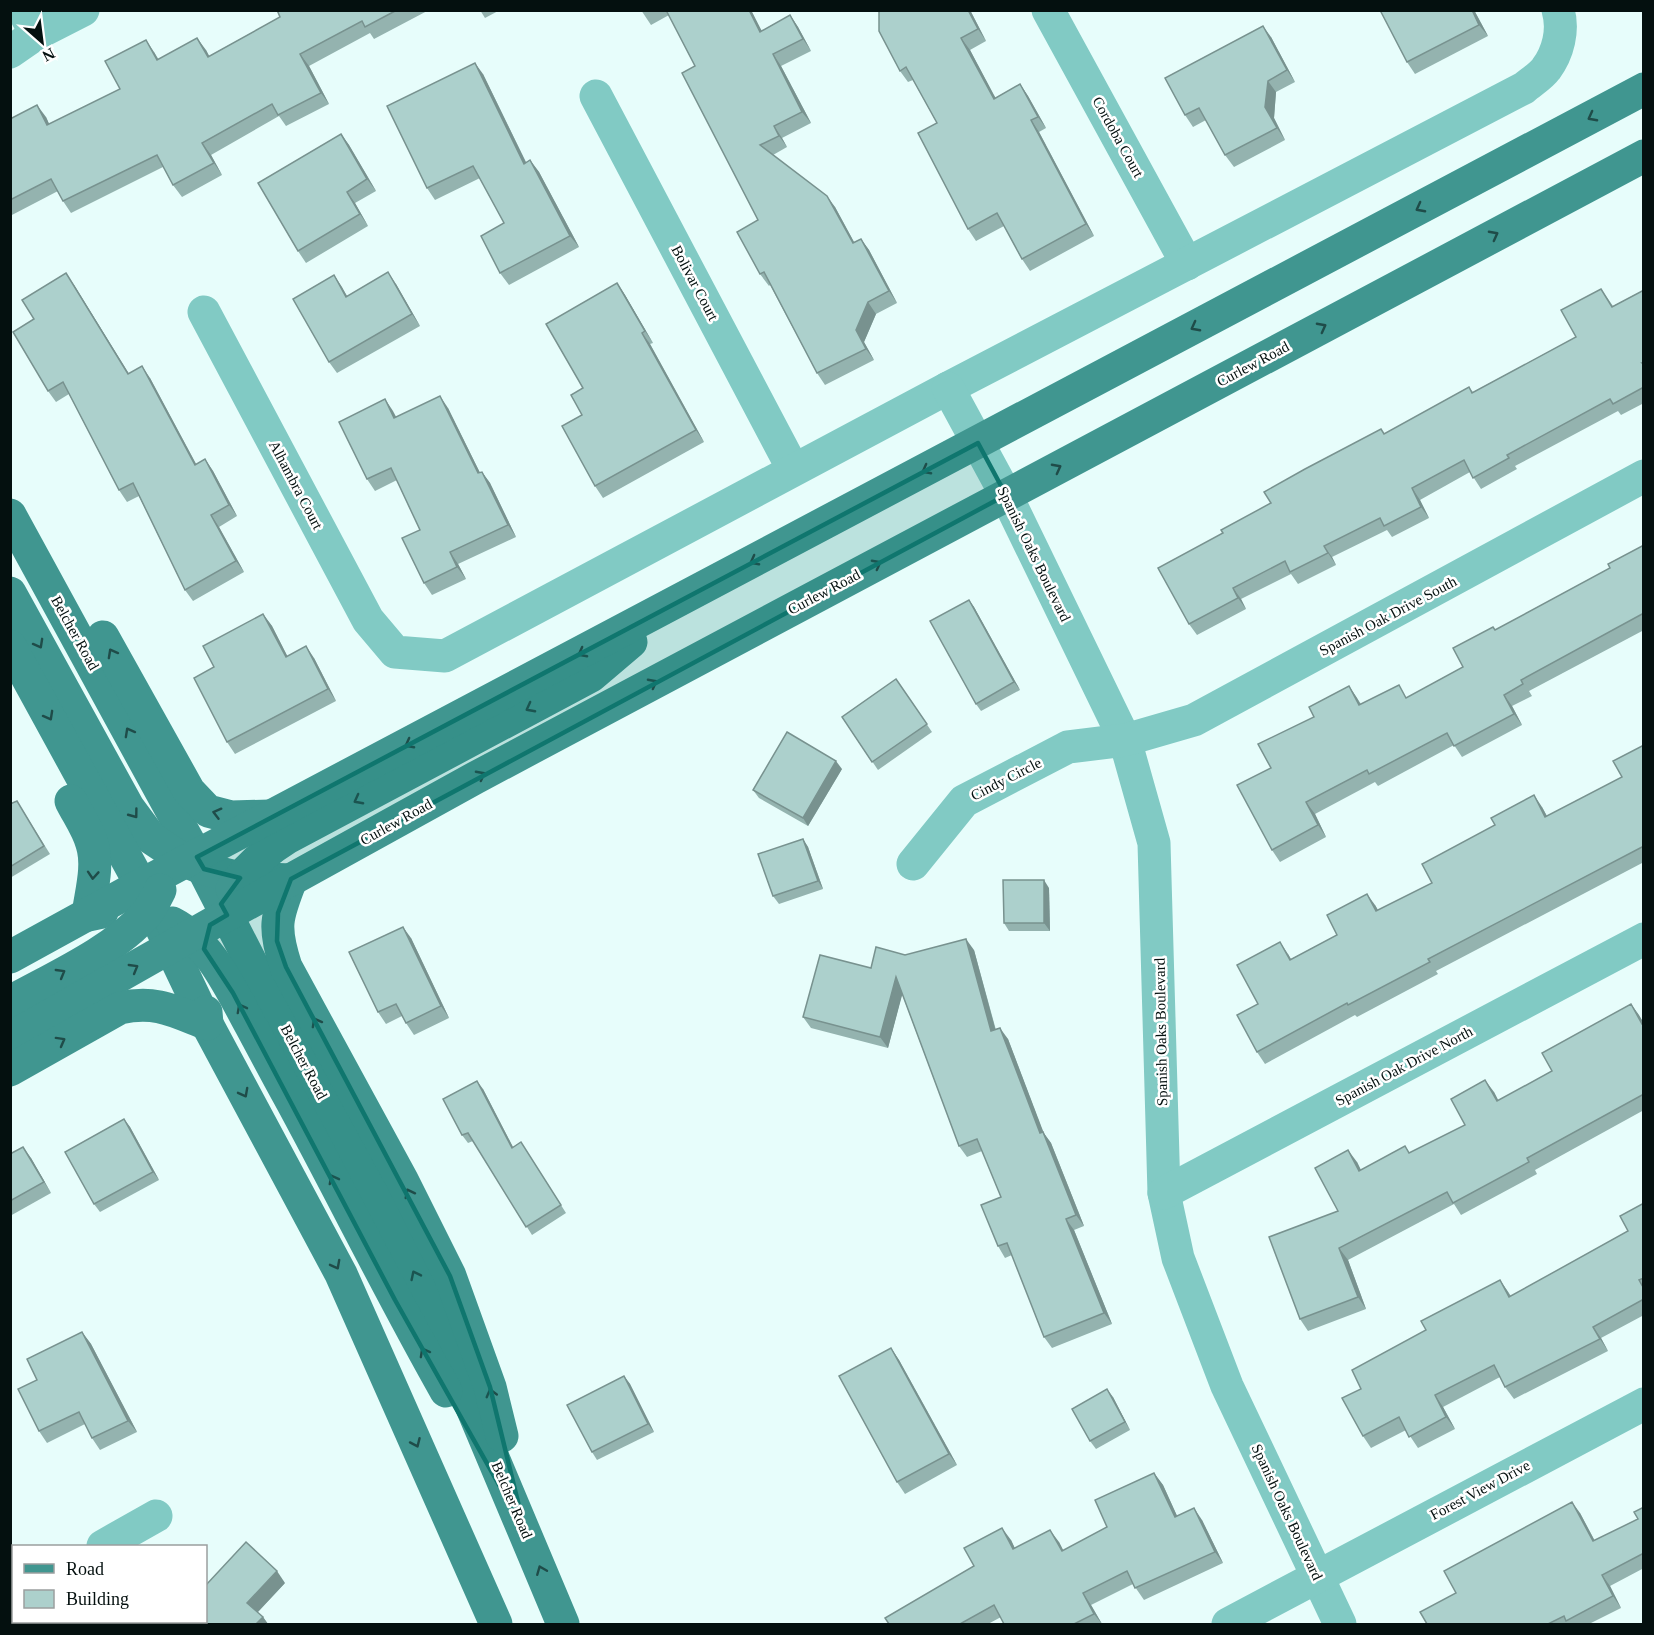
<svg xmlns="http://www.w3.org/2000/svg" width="1654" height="1635" font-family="'Times New Roman',serif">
<rect width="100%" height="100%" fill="#e7fdfb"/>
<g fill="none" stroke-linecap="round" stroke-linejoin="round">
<g stroke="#81cac4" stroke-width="33">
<path d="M23,10l13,24"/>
<path d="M1048,10l139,254"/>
<path d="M10,52l26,-18 47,-24"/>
<path d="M596,96l197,373"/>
<path d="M204,312l164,308 27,32 50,4 503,-268 576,-300c7,-6 17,-12 22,-19 12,-16 18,-39 12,-59"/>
<path d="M948,388l58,107 119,245 29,103 10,350 14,65 49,128 113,238"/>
<path d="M913,864l51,-63 104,-54 57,-7 69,-20 450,-244"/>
<path d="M1164,1193l480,-254"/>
<path d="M103,1546l53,-30"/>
<path d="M10,1599l4,-1"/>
<path d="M1228,1624l416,-220"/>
</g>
<g stroke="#409690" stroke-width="33">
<path d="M10,515l187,342 63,123 113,210 49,99 141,335"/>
<path d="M10,593l118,214 23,31 36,24 17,7 36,9 51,2c-15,38 -18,47 -5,87l116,213 48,96 40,111 12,49"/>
<path d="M103,637l86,154 19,20 23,6 39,-1"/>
<path d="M10,646l131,239 66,139 134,250 155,350"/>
<path d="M71,801c7,14 17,28 21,43 7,22 -1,48 -4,71l14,-3"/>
<path d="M232,889c14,-20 34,-38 55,-51l304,-162 40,-34"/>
<path d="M172,923c39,20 59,67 79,103 14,26 27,51 41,76 52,96 100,194 154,289"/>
<path d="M10,957l131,-72 1503,-796"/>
<path d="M10,1002c43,-24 104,-51 136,-88 6,-7 10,-16 14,-24"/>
<path d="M10,1038l217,-123 248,-137 1169,-622"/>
<path d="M10,1070l110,-62c36,-8 54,3 87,16l-1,-12"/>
</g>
</g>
<g fill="#94b3af">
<path d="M277,10h152l-55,29 -4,-6 -61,33 20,38 -43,22 -7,-10 -68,39 11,20 -40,22 -9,-12 -10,-18 -92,46 -8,-12 -5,-10 -48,25v-97l36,-2 3,7 71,-35 34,-37 5,8 47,-10 3,6 71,-39z"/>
<path d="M480,10h20l-15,8z"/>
<path d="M641,10h110l10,21 29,-16 8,12 13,24 -30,15 30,57 -29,15 5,9 -14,8 62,52 19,35 7,-3 8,11 28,53 -21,11 -12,28 10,18 -49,25 -8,-12 -47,-88 -1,1 -9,-12 -2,-54 -63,-154 -26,-51 -18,10z"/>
<path d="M970,10l16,31 -16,9 25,48 25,-14 8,12 18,32 -7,4 55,104 -64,35 -8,-12 -18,-33 -28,15 -8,-12 -31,-106 -24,-43 -5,2 -8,-11z"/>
<path d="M1474,10l14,26 -73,38 -8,-12z"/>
<path d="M1271,37l24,45 -19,10 -2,26 11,22 -51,27 -9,-12 -19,-35 -13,7 -8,-12z"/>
<path d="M483,74l43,88 4,-2 9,12 40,75 -70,38 -9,-12 4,-50 -24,-45 -45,22 -8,-12z"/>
<path d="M341,134l8,11 27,46 -21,12 13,23 -62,37 -8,-12z"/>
<path d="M334,275l13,21 49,-12 24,42 -83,47 -8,-11z"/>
<path d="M617,283l8,12 28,48 -3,1 54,98 -101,56 -8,-12 -13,-71 1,-27z"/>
<path d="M74,285l54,88 22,5 46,86 9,-5 8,12 24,45 -18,11 25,45 -51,29 -8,-11 -46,-94 -12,6 -8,-12 -50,-96 -13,8 -8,-11 -14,-72z"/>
<path d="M1601,289l12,17 31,-16v113l-23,12 -3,-4 -103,55 2,3 -36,20 -11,-17 -50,28 9,18 -37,19 -5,-7 -55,27 4,8 -38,19 -7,-10 -50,25 5,10 -49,26 -8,-11 34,-91 48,-30 110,-74 4,5 84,-47 4,5 103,-55z"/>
<path d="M385,399l11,19 52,-10 32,65 2,-1 8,11 26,54 -58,27 8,15 -34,16 -8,-12 -4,-53 -23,-50 -22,11 -8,-12z"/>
<path d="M1644,545v85l-115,61 3,5 -20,10 10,19 -60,32 -8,-12 -76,41 -3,-4 -60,32 11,23 -46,25 -8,-12 -1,-82 43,-51 35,-31 12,18 47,-7 55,-30 32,-37 115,-62z"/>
<path d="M969,600l5,7 46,83 -39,21 -5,-7z"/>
<path d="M263,614l9,12 15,30 27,2 22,43 -101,53 -8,-12 -13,-75z"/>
<path d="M896,679l36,53 -54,38 -36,-53z"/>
<path d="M1644,745v117l-208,109 2,3 -81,43 -2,-2 -90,49 -8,-12 1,-48 30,-50 3,5 46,-24 38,-30 3,5 54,-27 110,-76 5,9 75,-39z"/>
<path d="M842,769l-34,57 -49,-28 -6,-8z"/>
<path d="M10,804l12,5 28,45 -40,24z"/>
<path d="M803,839l5,8 15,42 -44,15 -6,-8z"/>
<path d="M1049,888l1,43h-41l-5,-8z"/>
<path d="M411,938l38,80 -35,17 -8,-12 -4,-7 -16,8 -8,-12z"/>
<path d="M974,950l22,80 12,9 35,93 8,11 33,83 -10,4 38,94 -60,24 -8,-11 -32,-82 -7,3 -7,-12 3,-49 -19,-46 -15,6 -8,-11 -57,-152 -14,54 -77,-20 -8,-11 68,-49 34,-13z"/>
<path d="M1631,1004l13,19v87l-109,60 2,4 -76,41 -7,-11 -106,56 18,49 -58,22 -8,-12 57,-157 4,8 44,-24 5,7 55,-28 29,-33 4,9 54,-30z"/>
<path d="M483,1089l30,58 8,-5 45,71 -34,22 -59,-94 -5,2 -6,-8z"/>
<path d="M124,1119l6,8 29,53 -59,32 -6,-8z"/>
<path d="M10,1154l21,4 20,35 -41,23z"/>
<path d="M1644,1203v112l-43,23 7,13 -94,48 -9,-12 -5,-10 -57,30 12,22 -37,19 -12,-18 -35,18 -8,-12 -2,-47 65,-59 74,-50 11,16 117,-65z"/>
<path d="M82,1332l9,12 46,88 -37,18 -8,-12 -7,-14 -38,19 -8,-12 -2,-51z"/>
<path d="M891,1348l8,12 58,105 -52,29 -8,-12z"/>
<path d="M624,1376l6,8 24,48 -57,28 -5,-8z"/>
<path d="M1113,1397l17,33 -34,19 -6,-8z"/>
<path d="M1154,1473l9,12 14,31 25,4 21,43 -79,37 -11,-16 -42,21 11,19h-98l-3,-7 -13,7h-99l85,-58 37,-26 4,9 44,-7 4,9 44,-24z"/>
<path d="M1644,1507v61l-34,18 11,22 -32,16h-162l29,-31 124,-80 15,28 43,-22z"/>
<path d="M285,1583l-28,30 6,4 5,7h-67l-3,-2h8z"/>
</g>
<g fill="#78928f">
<path d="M749,10h2l17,33 -8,-11z"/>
<path d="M968,10h2l16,31 -8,-12z"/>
<path d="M1472,10h2l14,26 -9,-11z"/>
<path d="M790,15l8,12 13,24 -8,-12z"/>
<path d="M1263,26l8,11 24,45 -8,-12z"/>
<path d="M197,38l9,12 10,19 -8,-12z"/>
<path d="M961,38l9,12 32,60 -8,-11z"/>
<path d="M146,40l8,12 11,20 -8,-12z"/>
<path d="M300,54l9,12 20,38 -8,-11z"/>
<path d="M773,54l8,12 30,57 -9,-11z"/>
<path d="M475,63l8,11 49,101 -8,-11z"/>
<path d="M1268,81l8,11 -2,26 11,22 -8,-12 -12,-21z"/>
<path d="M1020,84l8,12 18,32 -8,-11z"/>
<path d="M37,105l9,12 9,20 -8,-12z"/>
<path d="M1031,120l8,12 55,104 -8,-12z"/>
<path d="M774,126l8,12 5,9 -8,-11z"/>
<path d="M341,134l8,11 27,46 -9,-12z"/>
<path d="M202,143l9,12 11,20 -8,-12z"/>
<path d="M530,160l9,12 40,75 -9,-11z"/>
<path d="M347,192l8,11 13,23 -8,-12z"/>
<path d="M827,196l8,11 26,48 -8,-12z"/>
<path d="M861,239l8,11 28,53 -8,-12z"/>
<path d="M388,272l8,12 24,42 -8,-12z"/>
<path d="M66,273l8,12 62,100 -8,-11z"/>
<path d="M334,275l8,12 12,22 -8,-12z"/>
<path d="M617,283l8,12 28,48 -8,-12z"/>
<path d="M868,302l8,12 -12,28 10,18 -8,-11 -10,-19z"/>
<path d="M642,333l8,11 54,98 -8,-12z"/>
<path d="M142,366l8,12 53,99 -8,-12z"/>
<path d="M440,396l8,12 38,77 -8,-12z"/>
<path d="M385,399l8,12 10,19 -9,-12z"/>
<path d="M205,459l8,12 24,45 -8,-11z"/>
<path d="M482,472l8,11 26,54 -8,-12z"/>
<path d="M1412,488l8,12 9,18 -8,-11z"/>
<path d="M211,515l8,12 25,45 -8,-11z"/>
<path d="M1324,546l8,11 4,8 -8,-12z"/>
<path d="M450,552l8,12 8,15 -9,-12z"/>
<path d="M1233,588l8,11 5,10 -8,-11z"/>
<path d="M969,600l5,7 46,83 -6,-8z"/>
<path d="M263,614l9,12 22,43 -8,-12z"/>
<path d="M306,646l8,12 22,43 -8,-12z"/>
<path d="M1349,686l8,12 10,19 -8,-12z"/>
<path d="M1504,695l8,11 10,19 -8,-11z"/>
<path d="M836,761l6,8 -34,57 -5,-8z"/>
<path d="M1534,795l8,12 11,21 -8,-11z"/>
<path d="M1306,802l9,12 11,23 -8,-12z"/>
<path d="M803,839l5,8 15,42 -5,-8z"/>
<path d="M1044,880l5,8 1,43 -6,-8z"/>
<path d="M1367,894l8,11 10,18 -9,-12z"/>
<path d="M403,927l8,11 38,80 -8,-12z"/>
<path d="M966,939l8,11 25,93 -8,-12z"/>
<path d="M1280,942l8,12 10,18 -8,-12z"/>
<path d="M896,977l8,11 -16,60 -8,-11z"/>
<path d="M1631,1004l8,11 5,9v2z"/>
<path d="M1000,1028l8,11 40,105 -8,-11z"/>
<path d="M1485,1080l9,12 11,21 -8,-12z"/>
<path d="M477,1081l6,8 34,66 -5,-7z"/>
<path d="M124,1119l6,8 29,53 -6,-8z"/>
<path d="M1043,1132l8,11 33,83 -8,-11z"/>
<path d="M23,1147l8,11 20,35 -7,-11z"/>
<path d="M1348,1150l9,12 10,21 -8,-12z"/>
<path d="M1066,1219l8,11 38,94 -8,-11z"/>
<path d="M1339,1248l9,12 18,49 -8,-12z"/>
<path d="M1500,1280l8,12 9,17 -8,-12z"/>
<path d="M1593,1327l8,11 7,13 -8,-12z"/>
<path d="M82,1332l9,12 46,88 -9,-11z"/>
<path d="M891,1348l8,12 58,105 -8,-11z"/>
<path d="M624,1376l6,8 24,48 -6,-8z"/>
<path d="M1107,1389l6,8 17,33 -5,-8z"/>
<path d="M1435,1395l8,12 12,22 -9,-12z"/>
<path d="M1154,1473l9,12 20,44 -8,-12z"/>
<path d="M1572,1502l8,11 21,40 -8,-12z"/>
<path d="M1194,1508l8,12 21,43 -8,-11z"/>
<path d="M1002,1528l9,12 10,21 -8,-12z"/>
<path d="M1050,1530l9,12 11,21 -8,-12z"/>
<path d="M277,1571l8,12 -30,32 -8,-12z"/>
<path d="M1602,1575l8,11 11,22 -8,-12z"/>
<path d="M1083,1593l8,12 11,19 -8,-10z"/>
<path d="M263,1617l5,7h-12z"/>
</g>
<g fill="#acd0cc" stroke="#78928f" stroke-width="1.5">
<path d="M277,10h120l-32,17 -3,-6 -62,33 21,39 -43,22 -6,-11 -70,39 12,20 -41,22 -16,-30 -94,46 -12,-22 -41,21v-81l27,-14 10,20 73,-36 -15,-28 41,-21 11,20 40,-22 11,19 72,-40z"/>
<path d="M666,10h83l11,22 30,-17 13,24 -30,15 29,58 -28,14 5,10 -19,9 67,51 26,47 8,-4 28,52 -21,11 -12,28 10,19 -49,24 -53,-101 -4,2 -23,-42 21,-12 -76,-147 13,-7z"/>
<path d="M879,10h89l10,19 -17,9 33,61 26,-15 18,33 -7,3 55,104 -64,35 -25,-46 -29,16 -50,-96 19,-10 -31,-56 -6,4 -21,-40z"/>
<path d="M1380,10h92l7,15 -72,37z"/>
<path d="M1263,26l24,44 -19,11 -3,26 12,21 -52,27 -26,-47 -14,7 -20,-37z"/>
<path d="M475,63l49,101 6,-4 40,76 -70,37 -19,-37 23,-13 -31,-57 -46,22 -40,-82z"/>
<path d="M341,134l26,45 -20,13 13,22 -62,37 -40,-68z"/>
<path d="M388,272l24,42 -83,48 -36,-63 41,-24 12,22z"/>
<path d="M66,273l62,101 14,-8 53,99 10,-6 24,46 -18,10 25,46 -51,29 -52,-107 -14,7 -56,-108 -15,9 -35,-59 21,-13 -12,-19z"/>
<path d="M617,283l28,48 -3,2 54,97 -101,56 -33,-60 20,-11 -11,-20 12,-7 -37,-64z"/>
<path d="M1601,289l11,18 32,-17v73h-2l2,2v22l-31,17 -3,-5 -103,56 2,3 -36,20 -9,-18 -52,28 9,19 -37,19 -4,-8 -56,28 4,7 -38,19 -5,-11 -52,27 5,10 -49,26 -31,-56 65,-35 -2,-3 50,-27 -7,-11 41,-23 76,-40 3,5 85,-47 3,6 104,-56 -15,-27z"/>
<path d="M440,396l38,77 4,-1 26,53 -58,27 7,15 -33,16 -22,-45 18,-8 -29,-62 -24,11 -28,-57 46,-23 9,19z"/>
<path d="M1644,545v68l-123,67 2,4 -19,11 10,19 -60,32 -7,-13 -78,41 -2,-4 -61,32 12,23 -46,25 -35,-65 34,-17 -13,-24 56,-27 -5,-10 40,-21 10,19 40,-20 7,13 57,-31 -10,-19 40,-21 2,3 115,-62 -2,-4z"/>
<path d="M969,600l45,82 -38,22 -46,-83z"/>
<path d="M263,614l23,43 20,-11 22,43 -101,53 -33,-64 20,-11 -11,-21z"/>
<path d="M896,679l31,45 -55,38 -30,-45z"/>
<path d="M787,732l49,29 -33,57 -50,-28z"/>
<path d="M1644,745v101l-216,113 2,3 -82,43 -1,-2 -90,49 -20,-37 21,-11 -21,-39 43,-23 10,18 47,-25 -10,-20 40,-21 9,17 56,-28 -10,-19 73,-39 -4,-7 43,-23 11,22 77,-40 -9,-16z"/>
<path d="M17,801l27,45 -34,21v-63z"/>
<path d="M803,839l15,42 -45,15 -15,-42z"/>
<path d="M1003,880h41v43h-40z"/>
<path d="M403,927l38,79 -35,17 -10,-19 -18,8 -29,-60z"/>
<path d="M966,939l25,92 9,-3 40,105 3,-1 33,83 -10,4 38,94 -60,24 -37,-94 -9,3 -17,-41 20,-8 -24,-58 -18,7 -63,-169 -16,60 -77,-20 17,-62 51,13 5,-21 29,8z"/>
<path d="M1631,1004l11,20 2,-1v71l-117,64 2,4 -76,41 -6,-11 -108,56 19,49 -58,22 -31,-82 69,-26 -23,-43 33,-18 11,21 46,-25 4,7 56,-28 -14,-26 34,-19 12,21 55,-30 -10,-18z"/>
<path d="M477,1081l35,67 9,-6 40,63 -35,22 -58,-94 -6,2 -19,-36z"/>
<path d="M124,1119l29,53 -59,32 -29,-52z"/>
<path d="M23,1147l21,35 -34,19v-47z"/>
<path d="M1644,1203v75l-5,2 5,9v10l-51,28 7,12 -95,48 -11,-22 -59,30 11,22 -37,20 -10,-20 -36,19 -21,-38 19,-9 -9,-19 74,-40 -5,-9 79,-41 9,17 119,-66 -8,-15z"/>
<path d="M82,1332l46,89 -36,17 -13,-26 -40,19 -21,-42 19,-9 -10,-21z"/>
<path d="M891,1348l58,106 -52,28 -58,-106z"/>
<path d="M624,1376l24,48 -56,28 -25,-47z"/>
<path d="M1107,1389l18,33 -35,19 -18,-32z"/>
<path d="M1154,1473l21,44 19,-9 21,44 -80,36 -8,-17 -44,22 11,21 -20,10h-70l-10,-19 -34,19h-71l-4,-6 89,-52 -10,-18 38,-20 11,21 37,-19 12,21 45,-24 -12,-27z"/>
<path d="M1572,1502l21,39 45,-22 -4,-7 10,-5v46l-42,22 11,21 -47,25 -2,-5 -16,8h-121l-7,-12 36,-19 -12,-22z"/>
<path d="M246,1542l31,29 -30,32 16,14 -7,7h-51l-3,-2h4v-37z"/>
<path d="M94,1622h49l2,2h-56z"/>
</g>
<defs><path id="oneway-chevron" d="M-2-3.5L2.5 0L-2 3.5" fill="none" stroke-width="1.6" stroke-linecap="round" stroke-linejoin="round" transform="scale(1.5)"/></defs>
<g stroke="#1f4c49">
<use href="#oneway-chevron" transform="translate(1592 117) rotate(152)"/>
<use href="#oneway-chevron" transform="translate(1420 208) rotate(152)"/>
<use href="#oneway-chevron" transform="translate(1494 235) rotate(-28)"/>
<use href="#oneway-chevron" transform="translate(1195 327) rotate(152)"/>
<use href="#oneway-chevron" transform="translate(1322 327) rotate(-28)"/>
<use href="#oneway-chevron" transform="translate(1057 468) rotate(-28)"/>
<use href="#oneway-chevron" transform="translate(926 470) rotate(152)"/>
<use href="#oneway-chevron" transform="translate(754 561) rotate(152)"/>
<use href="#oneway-chevron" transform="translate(877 564) rotate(-28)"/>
<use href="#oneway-chevron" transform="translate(39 644) rotate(61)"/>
<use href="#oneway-chevron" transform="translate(112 653) rotate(-119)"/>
<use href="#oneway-chevron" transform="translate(582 653) rotate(152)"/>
<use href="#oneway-chevron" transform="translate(653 683) rotate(-28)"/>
<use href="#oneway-chevron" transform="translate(530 708) rotate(152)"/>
<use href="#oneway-chevron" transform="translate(49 716) rotate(61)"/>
<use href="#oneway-chevron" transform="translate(129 732) rotate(-119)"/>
<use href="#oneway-chevron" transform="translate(409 744) rotate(152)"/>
<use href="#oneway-chevron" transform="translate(481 775) rotate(-28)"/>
<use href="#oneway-chevron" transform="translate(358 800) rotate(152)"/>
<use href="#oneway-chevron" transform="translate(217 813) rotate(-165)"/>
<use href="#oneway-chevron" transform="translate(134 814) rotate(53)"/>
<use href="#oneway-chevron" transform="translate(93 875) rotate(94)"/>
<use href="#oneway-chevron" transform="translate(134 968) rotate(-30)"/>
<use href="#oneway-chevron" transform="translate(61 973) rotate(-30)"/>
<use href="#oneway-chevron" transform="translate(241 1008) rotate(-118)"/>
<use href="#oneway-chevron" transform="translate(316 1022) rotate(-119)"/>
<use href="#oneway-chevron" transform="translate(61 1041) rotate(-29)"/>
<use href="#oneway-chevron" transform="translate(244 1093) rotate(62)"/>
<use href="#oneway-chevron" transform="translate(333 1179) rotate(-118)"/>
<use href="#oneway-chevron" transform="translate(409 1193) rotate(-117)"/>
<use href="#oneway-chevron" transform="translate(336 1265) rotate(62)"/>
<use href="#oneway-chevron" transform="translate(415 1275) rotate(-116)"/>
<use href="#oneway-chevron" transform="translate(424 1352) rotate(-119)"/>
<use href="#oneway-chevron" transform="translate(491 1393) rotate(-105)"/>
<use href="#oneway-chevron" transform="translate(416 1443) rotate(66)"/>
<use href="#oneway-chevron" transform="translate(541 1570) rotate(-112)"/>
</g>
<path fill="#0f766e" fill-opacity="0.2" stroke="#0f766e" stroke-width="4.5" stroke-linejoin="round" d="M978,443l28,52 -715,384 -13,34 -1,28 9,26 164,309 40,111 35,144 -130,-231 -162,-307 -29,-44 6,-24 17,-10 -6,-11 19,-26 -36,-9 -7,-12z"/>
<g text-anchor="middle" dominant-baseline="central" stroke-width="5" stroke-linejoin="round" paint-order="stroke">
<g font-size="15" fill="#04100f" stroke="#fff">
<text transform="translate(1118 137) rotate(61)">Cordoba Court</text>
<text transform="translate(695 283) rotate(62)">Bolivar Court</text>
<text transform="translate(1253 364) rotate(-28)">Curlew Road</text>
<text transform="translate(296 485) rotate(62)">Alhambra Court</text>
<text transform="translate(1034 554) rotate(64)">Spanish Oaks Boulevard</text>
<text transform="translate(824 592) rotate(-28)">Curlew Road</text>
<text transform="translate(1388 616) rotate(-28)">Spanish Oak Drive South</text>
<text transform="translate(75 633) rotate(61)">Belcher Road</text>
<text transform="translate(1006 779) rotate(-27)">Cindy Circle</text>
<text transform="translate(396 822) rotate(-29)">Curlew Road</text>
<text transform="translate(1161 1032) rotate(-91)">Spanish Oaks Boulevard</text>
<text transform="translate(304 1062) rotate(62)">Belcher Road</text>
<text transform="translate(1404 1066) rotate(-28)">Spanish Oak Drive North</text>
<text transform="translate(1480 1490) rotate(-28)">Forest View Drive</text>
<text transform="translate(512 1500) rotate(67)">Belcher Road</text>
<text transform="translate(1287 1512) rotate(65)">Spanish Oaks Boulevard</text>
</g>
</g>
<rect width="1654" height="1635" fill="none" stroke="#04100f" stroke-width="24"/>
<rect x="12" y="1545" width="195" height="78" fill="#ffffff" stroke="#9b9f9f" stroke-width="1.5"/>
<rect x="24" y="1564" width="30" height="9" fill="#409690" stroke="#9b9f9f" stroke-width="1.5"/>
<text x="66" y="1575" font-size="18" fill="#04100f">Road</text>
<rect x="24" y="1590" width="30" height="18" fill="#acd0cc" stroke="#9b9f9f" stroke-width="1.5"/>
<text x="66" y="1605" font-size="18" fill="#04100f">Building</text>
<g transform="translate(42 42) rotate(152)" stroke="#ffffff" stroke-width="4.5" paint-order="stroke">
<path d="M0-4.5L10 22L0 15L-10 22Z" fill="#04100f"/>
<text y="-9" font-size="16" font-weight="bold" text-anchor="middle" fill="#04100f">N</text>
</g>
</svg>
